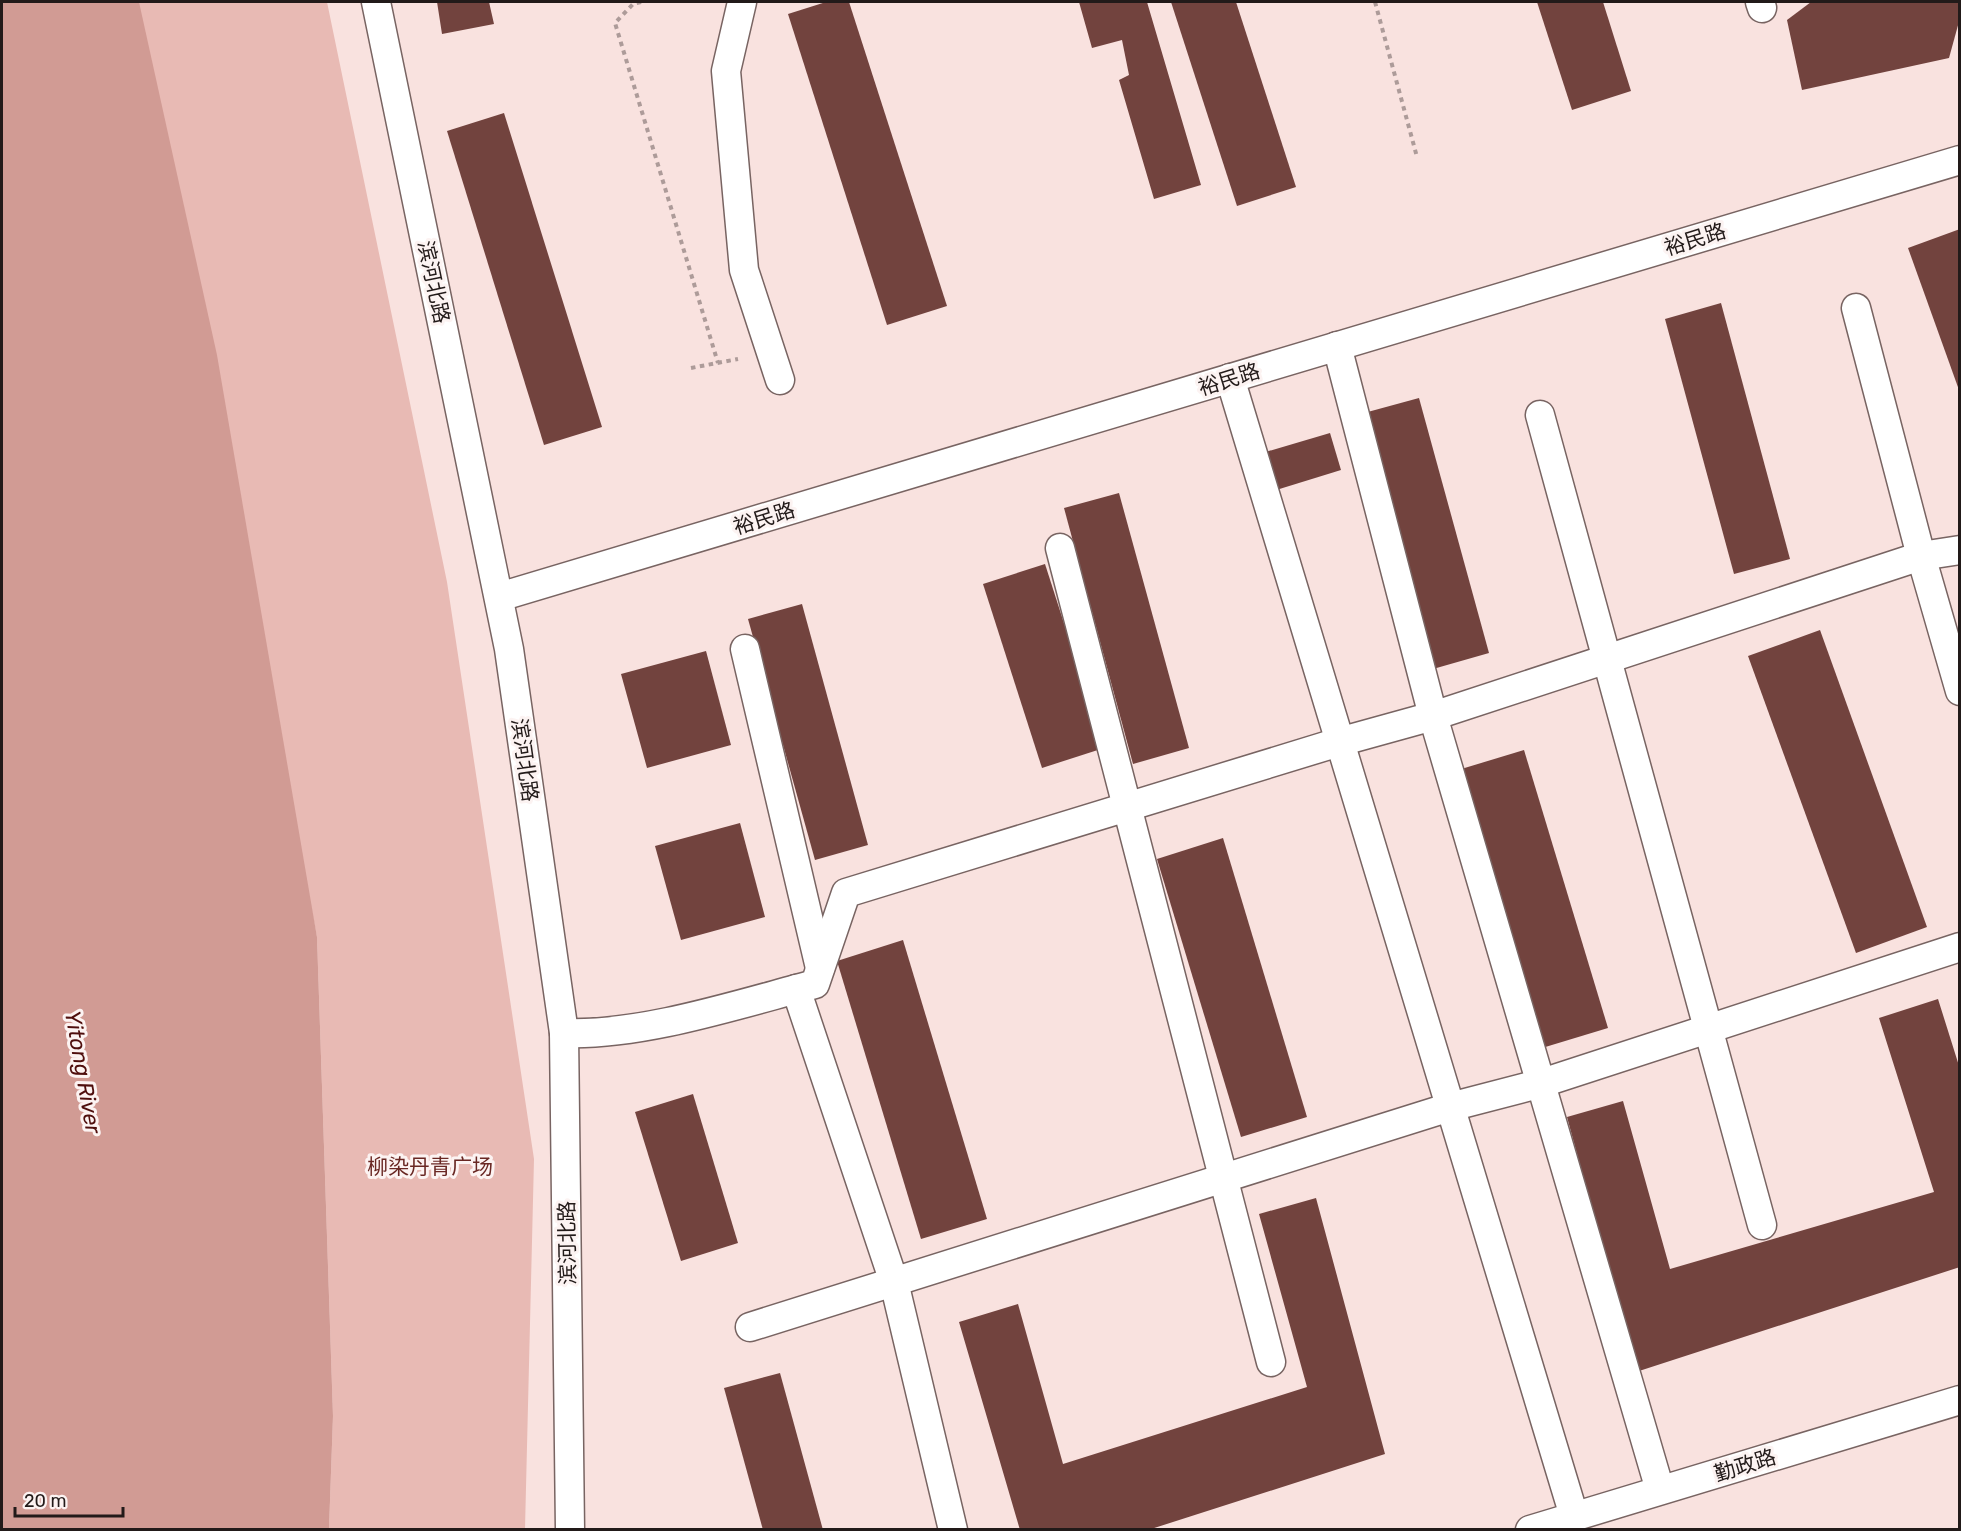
<svg xmlns="http://www.w3.org/2000/svg" width="1961" height="1531" font-family="Rubik,'Noto Sans SC',sans-serif">
<rect width="100%" height="100%" fill="#f9e2df"/>
<path fill="#e8bab4" d="M133,2h194l120,580 87,577 -9,370h-196l4,-113 -16,-479z"/>
<path fill="#d19b94" d="M2,2h137l78,353 100,582 16,479 -4,113h-327z"/>
<g fill="#72433e">
<path d="M437,2h52l5,22 -52,10z"/>
<path d="M826,2h23l98,304 -60,19 -99,-311z"/>
<path d="M1079,2h68l54,183 -47,14 -35,-119 10,-5 -7,-35 -30,8z"/>
<path d="M1171,2h65l60,185 -59,19z"/>
<path d="M1537,2h66l28,89 -59,19z"/>
<path d="M1811,2h149v16l-11,40 -147,32 -15,-70z"/>
<path d="M504,113l98,314 -58,18 -97,-314z"/>
<path d="M1960,229v161h-1l-51,-142z"/>
<path d="M1721,303l69,256 -56,15 -69,-255z"/>
<path d="M1419,398l70,255 -56,16 -69,-256z"/>
<path d="M1330,433l11,37 -68,21 -11,-38z"/>
<path d="M1119,493l70,255 -56,16 -69,-256z"/>
<path d="M1045,564l59,184 -62,20 -59,-184z"/>
<path d="M802,604l66,241 -53,15 -67,-241z"/>
<path d="M1820,630l107,297 -71,26 -108,-297z"/>
<path d="M706,651l25,94 -84,23 -26,-94z"/>
<path d="M1524,750l84,278 -66,20 -84,-278z"/>
<path d="M740,823l25,94 -84,23 -26,-94z"/>
<path d="M1223,838l84,279 -66,20 -84,-278z"/>
<path d="M903,940l84,279 -66,20 -84,-278z"/>
<path d="M1938,999l22,70v198l-324,105 -69,-255 56,-16 47,168 264,-77 -55,-174z"/>
<path d="M693,1094l45,149 -57,18 -46,-149z"/>
<path d="M1316,1198l69,256 -237,76h-128l-61,-208 59,-18 45,160 244,-77 -48,-173z"/>
<path d="M780,1373l43,157h-60l-39,-142z"/>
</g>
<g fill="none" stroke-linecap="round" stroke-linejoin="round">
<g stroke="#786462" stroke-width="31">
<g id="street">
<path d="M376,2l133,647 55,384 6,497"/>
<path d="M742,2l-16,69 18,199 36,110"/>
<path d="M1760,2l2,6"/>
<path d="M1856,308l65,248 39,135"/>
<path d="M1337,346l96,370 227,774"/>
<path d="M1230,378l344,1138"/>
<path d="M1540,415l222,810"/>
<path d="M1060,548l211,814"/>
<path d="M499,597l1461,-437"/>
<path d="M745,649l75,319"/>
<path d="M796,989l98,293 59,248"/>
<path d="M564,1033c78,3 175,-29 251,-49l31,-91 493,-151 94,-26 488,-160 39,-6"/>
<path d="M750,1327l700,-220 92,-24 418,-136"/>
<path d="M1530,1530l430,-130"/>
</g>
</g>
<g stroke="#ad9b99" stroke-width="4" stroke-dasharray="4.5 4.5" stroke-linecap="butt">
<path d="M641,2l-8,2 -18,19 103,340"/>
<path d="M1375,2l42,155"/>
<path d="M691,368l47,-9"/>
</g>
<use href="#street" stroke="#fff" stroke-width="28"/>
</g>
<g text-anchor="middle" dominant-baseline="central" stroke-width="6" stroke-linejoin="round" paint-order="stroke">
<g font-size="21" fill="#221a19" stroke="#fcf3f2">
<text transform="translate(1695 239) rotate(-17)">裕民路</text>
<text transform="translate(434 282) rotate(78)">滨河北路</text>
<text transform="translate(1229 379) rotate(-17)">裕民路</text>
<text transform="translate(764 518) rotate(-17)">裕民路</text>
<text transform="translate(525 760) rotate(82)">滨河北路</text>
<text transform="translate(567 1243) rotate(-91)">滨河北路</text>
<text transform="translate(1745 1465) rotate(-17)">勤政路</text>
</g>
<g font-size="21" fill="#692723" stroke="#fcf3f2">
<text x="430" y="1166">柳染丹青广场</text>
</g>
<g font-size="22" font-style="italic" fill="#4f0e0d" stroke="#fcf3f2">
<text transform="translate(83 1072) rotate(80)">Yitong River</text>
</g>
</g>
<rect width="1961" height="1531" fill="none" stroke="#221a19" stroke-width="6"/>
<path d="M15 1507v9h108v-9" fill="none" stroke="#221a19" stroke-width="3"/>
<text x="24" y="1507" font-size="18" fill="#221a19" stroke="#fcf3f2" stroke-width="4.5" paint-order="stroke">20 m</text>
</svg>
